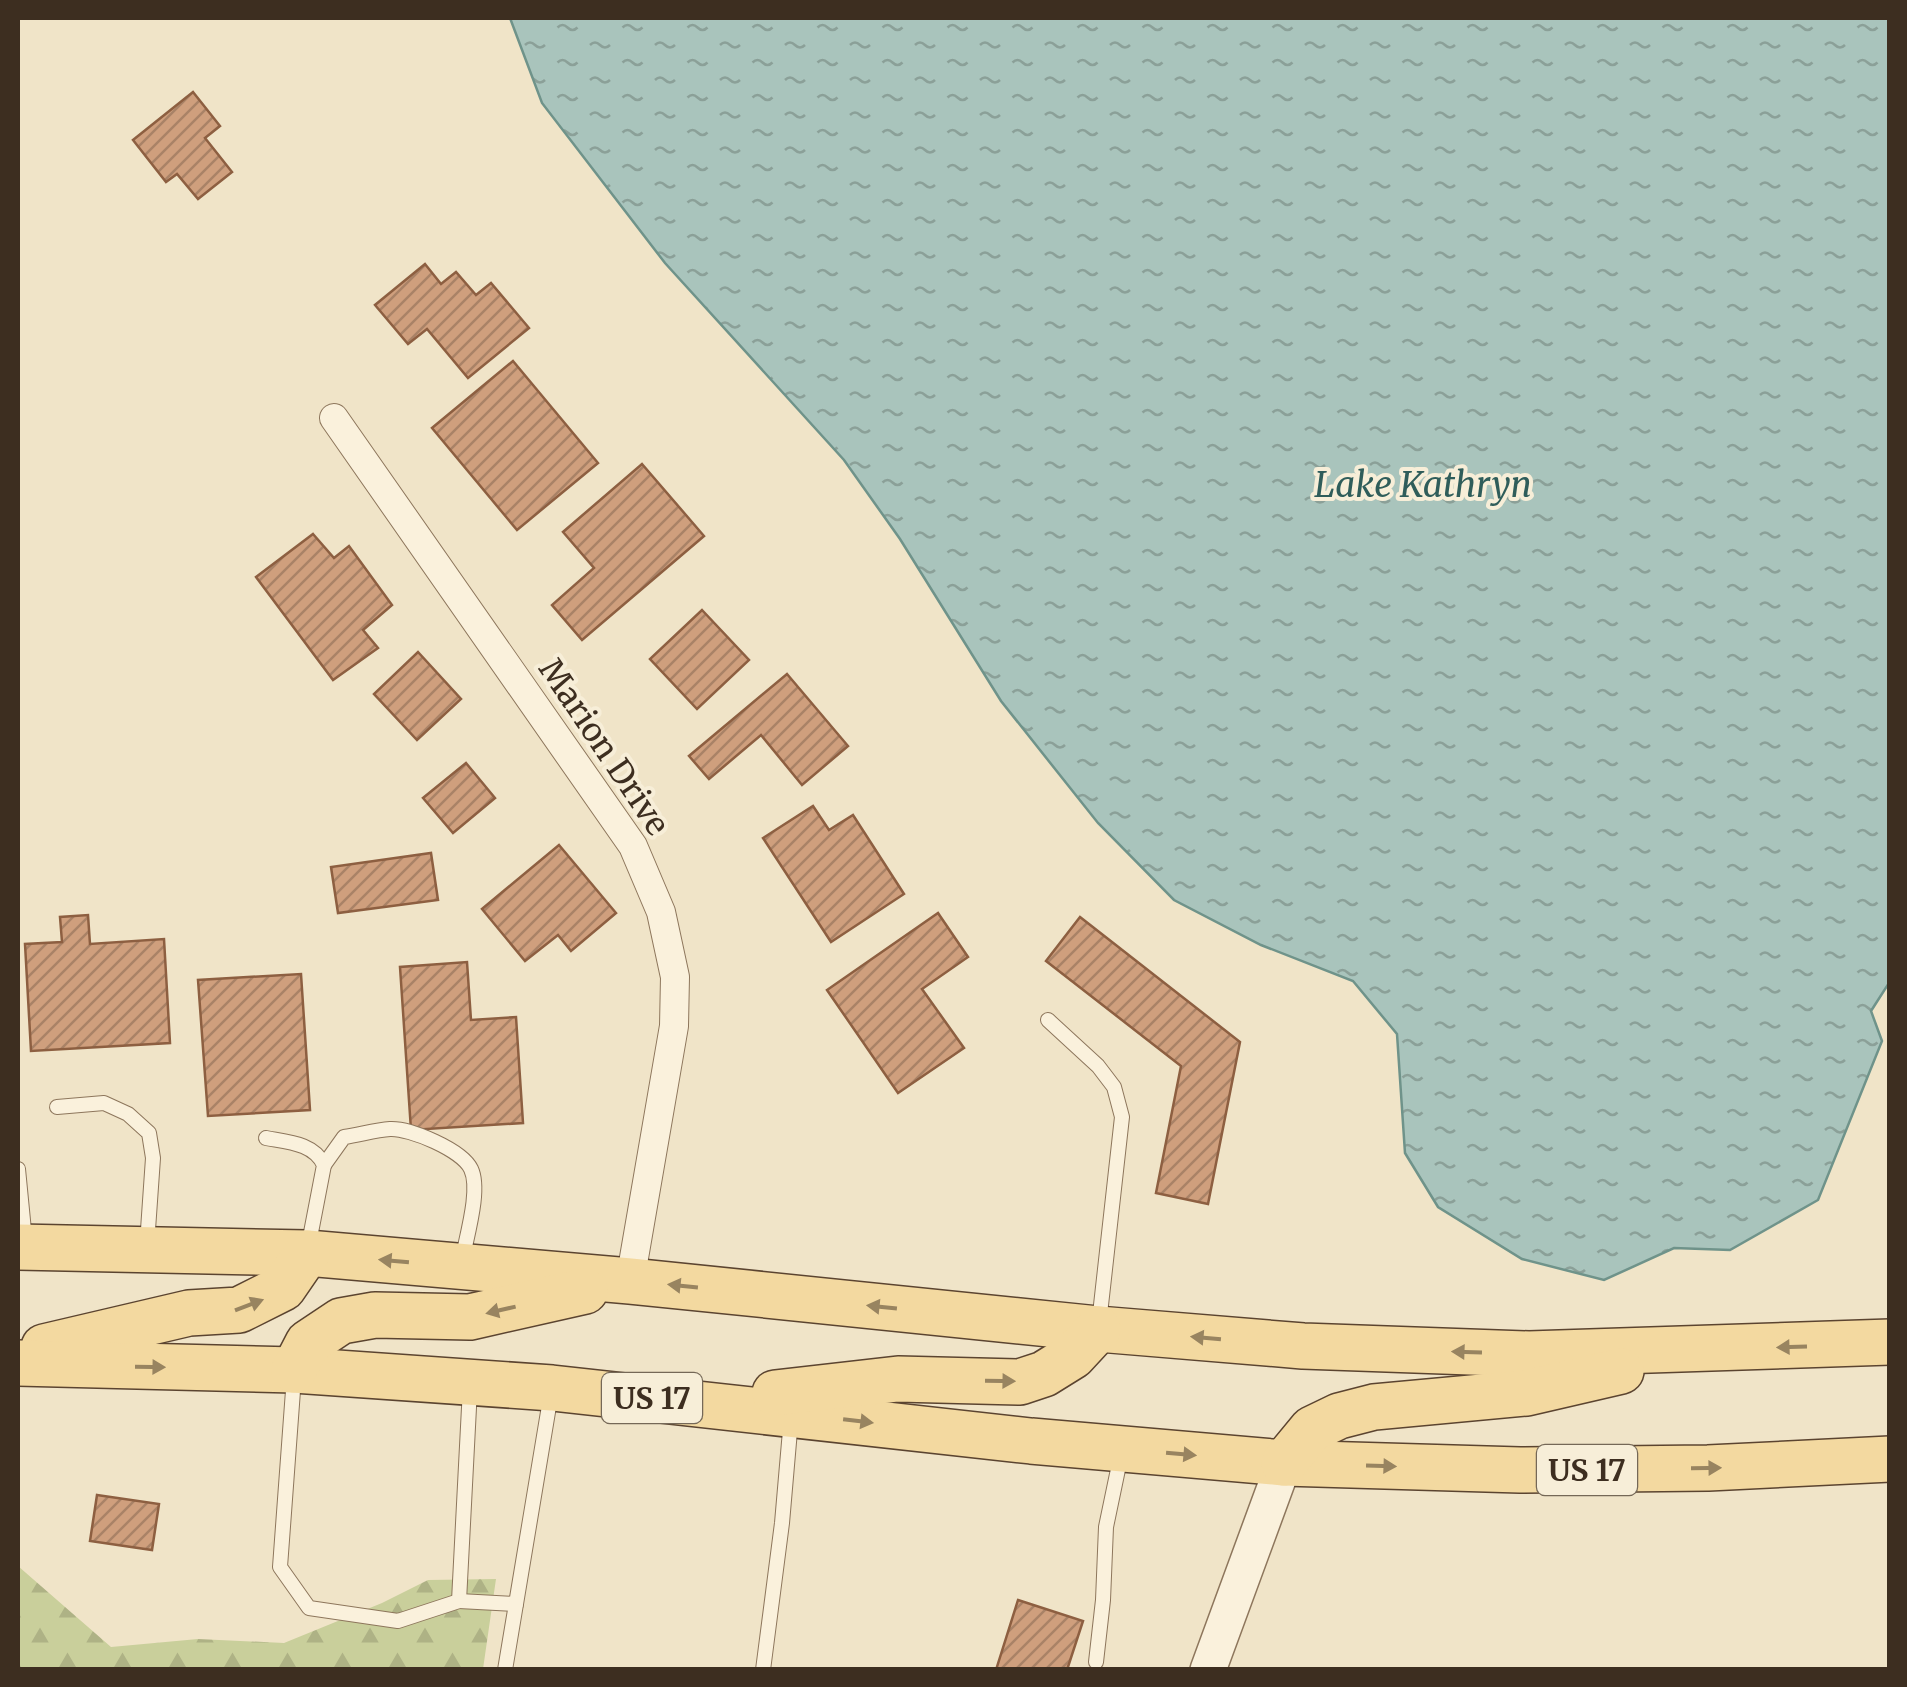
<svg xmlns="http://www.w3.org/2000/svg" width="1907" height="1687" font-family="Merriweather,serif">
<defs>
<pattern id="forest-firs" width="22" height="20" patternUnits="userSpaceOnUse" patternTransform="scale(2.5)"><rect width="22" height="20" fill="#c9cf9b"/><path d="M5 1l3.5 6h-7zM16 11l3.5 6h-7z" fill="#aeb285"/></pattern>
<pattern id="water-ripples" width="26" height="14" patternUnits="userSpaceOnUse" patternTransform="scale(2.5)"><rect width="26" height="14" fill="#a9c4bc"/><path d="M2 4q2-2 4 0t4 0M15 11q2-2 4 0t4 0" fill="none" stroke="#8ba098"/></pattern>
<pattern id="building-hatch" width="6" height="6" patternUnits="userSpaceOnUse" patternTransform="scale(2.5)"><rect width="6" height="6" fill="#cf9f7d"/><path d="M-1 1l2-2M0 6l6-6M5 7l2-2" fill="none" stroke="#a98266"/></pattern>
</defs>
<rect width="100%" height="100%" fill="#f0e4c8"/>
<path fill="url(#forest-firs)" d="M18,1566l93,81 87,-8 86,4 98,-40 46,-23 68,-1 -13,90 -465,1z"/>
<path fill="url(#water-ripples)" stroke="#6f938a" stroke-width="2.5" d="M510,18h1379v965l-18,28 11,30 -64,159 -88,50 -56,-2 -70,32 -82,-21 -84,-52 -33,-54 -8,-119 -44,-53 -92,-36 -87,-45 -76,-77 -97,-122 -101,-162 -56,-79 -179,-197 -123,-160z"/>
<g fill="url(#building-hatch)" stroke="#8d5f41" stroke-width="2.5">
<path d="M193,92l27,34 -15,12 27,34 -34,27 -21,-25 -11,8 -33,-42z"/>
<path d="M425,264l16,20 15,-12 20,23 15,-12 38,45 -61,50 -41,-49 -19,15 -33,-39z"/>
<path d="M513,361l85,102 -81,67 -85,-102z"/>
<path d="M642,464l62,72 -122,104 -30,-35 42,-37 -31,-36z"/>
<path d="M313,534l21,24 15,-12 43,59 -29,25 15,18 -45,32 -77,-103z"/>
<path d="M702,610l47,50 -52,49 -47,-50z"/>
<path d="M418,652l43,47 -44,41 -43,-46z"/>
<path d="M787,674l61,72 -46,39 -41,-50 -52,44 -20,-23z"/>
<path d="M466,763l29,35 -42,35 -30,-35z"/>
<path d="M813,806l16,24 24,-15 51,79 -73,48 -68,-104z"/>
<path d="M559,845l57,68 -45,38 -13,-16 -33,26 -43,-52z"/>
<path d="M431,853l7,47 -100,13 -7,-46z"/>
<path d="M938,913l30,44 -46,32 42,59 -66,45 -71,-103z"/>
<path d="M88,915l2,29 74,-5 6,104 -139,8 -6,-107 37,-2 -2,-25z"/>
<path d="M1080,917l160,125 -32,162 -52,-11 25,-127 -135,-105z"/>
<path d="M467,962l4,58 45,-3 7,106 -112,7 -11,-163z"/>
<path d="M301,974l9,136 -102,6 -10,-136z"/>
<path d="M97,1495l62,9 -7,46 -62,-9z"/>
<path d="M1018,1600l65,21 -16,49h-71z"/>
</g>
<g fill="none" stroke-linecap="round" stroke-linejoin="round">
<g stroke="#8d765c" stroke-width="16">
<g id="service">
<path d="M1048,1020l50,46 16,21 8,30 -23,206"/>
<path d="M57,1107l47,-4 24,11 21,19 4,25 -6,86"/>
<path d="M266,1138c21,4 48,5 58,27l-16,83"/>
<path d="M324,1165l20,-28c15,-2 31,-7 46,-8 20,-1 72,21 81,40 10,21 -5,69 -9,92"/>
<path d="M18,1169l7,72"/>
<path d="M294,1377l-14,190 29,41 89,13 61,-20 11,-213"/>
<path d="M459,1601l57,3"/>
<path d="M1096,1662l7,-62 3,-73 15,-72"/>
<path d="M505,1670l46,-276"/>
<path d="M763,1670l19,-147 9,-104"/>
</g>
</g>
<g stroke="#8d765c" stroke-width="30">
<path id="minor" d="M334,418l299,428 28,66 14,65 -1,49 -44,255"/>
</g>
<g stroke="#8d765c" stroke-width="38">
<path id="tertiary" d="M1208,1670l76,-207"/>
</g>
<g stroke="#5b4430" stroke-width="48">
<g id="primary">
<path d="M18,1247l289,6 323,28 468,48 205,17 226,8 361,-12"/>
<path d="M44,1347l145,-34 50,-3 44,-22 24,-35"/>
<path d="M18,1363l276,7 258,18 479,53 253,22 236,7 188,-2 182,-9"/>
<path d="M294,1370l14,-27 33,-22 34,-6 95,2 115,-26"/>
<path d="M775,1393l123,-14 122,3 24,-8 29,-18 25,-27"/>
<path d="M1284,1463l28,-34 27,-13 35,-9 152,-14 95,-22"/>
</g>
</g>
<use href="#service" stroke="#faf1dc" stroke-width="14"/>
<use href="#minor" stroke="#faf1dc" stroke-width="28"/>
<use href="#tertiary" stroke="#faf1dc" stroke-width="35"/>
<use href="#primary" stroke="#f3d9a0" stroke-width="45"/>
</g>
<defs><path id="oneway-solid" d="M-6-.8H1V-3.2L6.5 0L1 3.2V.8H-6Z" transform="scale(2.5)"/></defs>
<g fill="#988460">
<use href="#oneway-solid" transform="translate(394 1261) rotate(-175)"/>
<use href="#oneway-solid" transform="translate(683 1286) rotate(-174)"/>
<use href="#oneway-solid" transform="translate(249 1305) rotate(-21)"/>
<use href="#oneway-solid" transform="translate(882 1307) rotate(-174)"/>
<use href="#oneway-solid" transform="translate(501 1310) rotate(167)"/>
<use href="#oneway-solid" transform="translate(1206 1338) rotate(-175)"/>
<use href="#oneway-solid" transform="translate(1792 1347) rotate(178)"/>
<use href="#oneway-solid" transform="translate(1467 1352) rotate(-178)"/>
<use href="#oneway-solid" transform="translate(150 1367) rotate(1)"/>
<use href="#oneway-solid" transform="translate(1000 1381) rotate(1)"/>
<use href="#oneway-solid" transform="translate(858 1421) rotate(7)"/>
<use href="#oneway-solid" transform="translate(1181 1454) rotate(5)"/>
<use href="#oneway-solid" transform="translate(1381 1466) rotate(2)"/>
<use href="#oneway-solid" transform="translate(1706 1468) rotate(-1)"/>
</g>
<g text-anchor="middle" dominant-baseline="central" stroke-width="8" stroke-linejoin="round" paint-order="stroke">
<g fill="#f7eed8" stroke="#756857" stroke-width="2.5">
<rect x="602" y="1373" width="100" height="50" rx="8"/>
<rect x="1537" y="1445" width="100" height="50" rx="8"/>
</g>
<g font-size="30" font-weight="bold" fill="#3d2e20">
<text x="652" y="1398">US 17</text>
<text x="1587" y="1470">US 17</text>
</g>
<g font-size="32" fill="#3d2e20" stroke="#f7eed8">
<text transform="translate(604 747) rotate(56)">Marion Drive</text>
</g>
<g font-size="35" font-style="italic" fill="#2f5d5a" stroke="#f7eed8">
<text x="1423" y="485">Lake Kathryn</text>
</g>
</g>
<rect width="1907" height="1687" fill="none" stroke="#3d2e20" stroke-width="40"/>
</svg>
